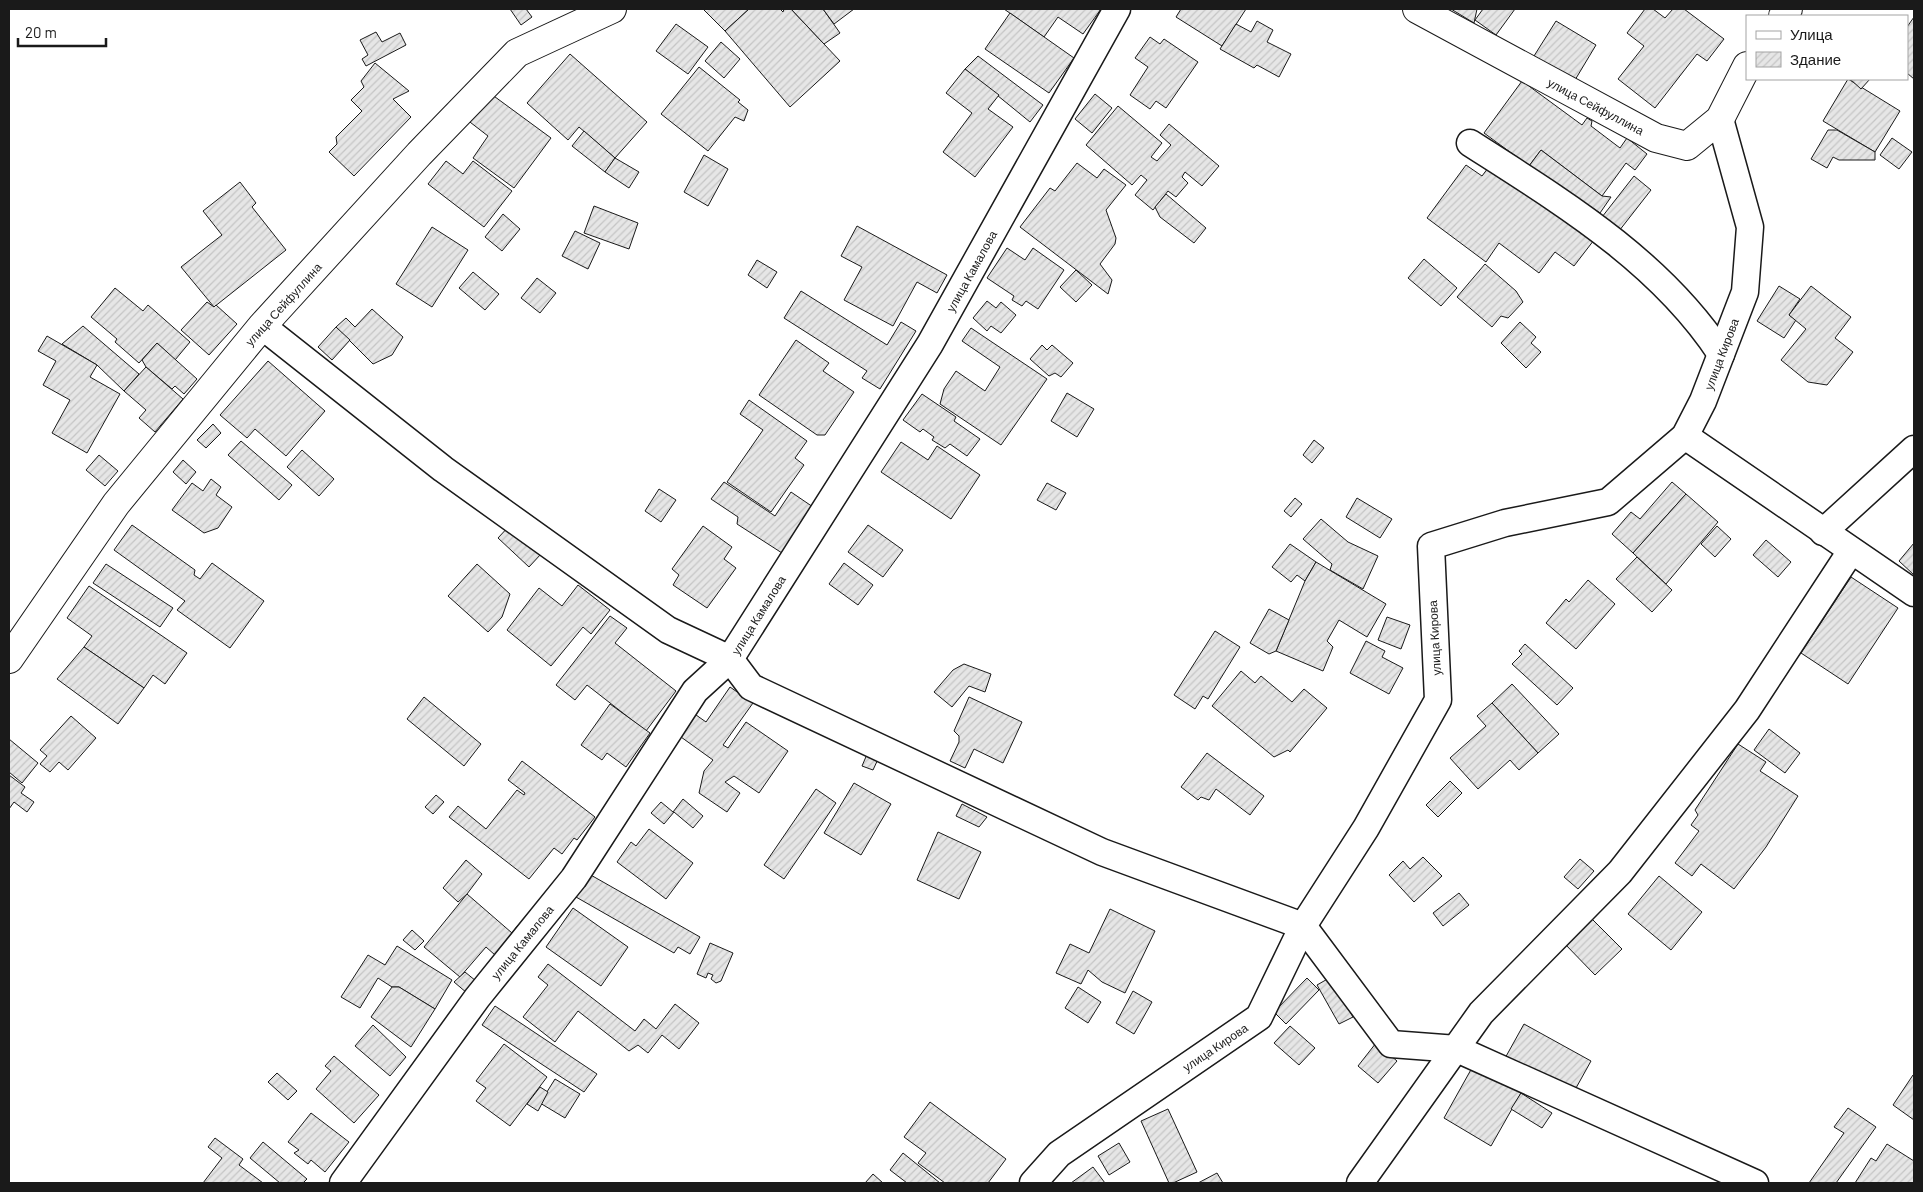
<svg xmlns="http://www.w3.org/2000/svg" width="1923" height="1192" font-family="Barlow,sans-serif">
<defs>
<pattern id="building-hatch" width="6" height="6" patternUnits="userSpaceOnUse" patternTransform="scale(1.25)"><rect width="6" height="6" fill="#e6e6e6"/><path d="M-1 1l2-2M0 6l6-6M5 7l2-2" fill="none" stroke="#c5c5c5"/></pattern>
</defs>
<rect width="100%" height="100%" fill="#fff"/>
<g fill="url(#building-hatch)" stroke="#1a1a1a">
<path d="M510,9h16l6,8 -11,8z"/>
<path d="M703,9h46l-24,22z"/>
<path d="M749,9h31l3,3 1,-3h7l49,52 -50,46 -65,-76z"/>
<path d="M791,9h32l17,24 -16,11z"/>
<path d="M823,9h31l-20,15z"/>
<path d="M1004,9h97l-18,25 -25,-17 -14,20z"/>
<path d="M1181,9h65l-24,37 -46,-29z"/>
<path d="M1451,9h26l-3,14z"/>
<path d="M1483,9h32l-19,26 -21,-15z"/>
<path d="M1645,9h8l12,9 8,-9h11l40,30 -17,22 -10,-7 -42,54 -37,-29 26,-33 -17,-13z"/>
<path d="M1010,13l64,45 -25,35 -64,-44z"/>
<path d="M1914,17v62l-7,-6v-46z"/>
<path d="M1257,21l16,9 -6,12 24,12 -12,23 -22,-12 -3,3 -34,-19 16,-25 15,8z"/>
<path d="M1556,21l40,24 -21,35 -41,-24z"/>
<path d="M676,24l32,23 -20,27 -32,-23z"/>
<path d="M376,32l6,10 18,-9 6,12 -40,21 -4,-7 6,-4 -8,-15z"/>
<path d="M1150,37l10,7 4,-5 34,23 -32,46 -10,-7 -6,8 -20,-14 18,-28 -13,-9z"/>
<path d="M721,42l19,17 -16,19 -19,-17z"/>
<path d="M570,54l77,68 -32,36 -36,-31 -11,13 -41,-37z"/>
<path d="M978,56l65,49 -13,17 -65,-53z"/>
<path d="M375,63l34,28 -16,8 18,18 -57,59 -25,-24 8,-8 -1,-7 26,-26 -11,-11 13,-13 -3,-6z"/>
<path d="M699,67l41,33 -2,2 10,8 -4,11 -9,-4 -27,34 -47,-37z"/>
<path d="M965,69l34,26 -11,14 25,18 -38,50 -32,-25 29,-39 -26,-20z"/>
<path d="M1848,79l52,32 -25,41 -52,-31z"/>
<path d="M1850,79h20l-9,10z"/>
<path d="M1522,81l60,44 5,-7 5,3 -1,5 29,22 7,-10 20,16 -12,16 -9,-7 -24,33 -61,-46 -12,16 -45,-33z"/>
<path d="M487,91l64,47 -37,50 -41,-30 15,-22 -22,-17z"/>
<path d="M1095,94l17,14 -20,25 -17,-14z"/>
<path d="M1118,106l44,37 -11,14 6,4 14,-16 -11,-10 9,-11 50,42 -17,20 -17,-14 -3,5 6,6 -12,14 -8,-6 -15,19 -18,-15 12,-15 -6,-5 -9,10 -46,-40z"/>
<path d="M1828,130h9l38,22v8h-36l-6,-3 -6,11 -16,-9z"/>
<path d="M584,131l31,27 -10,14 -33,-26z"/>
<path d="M1892,138l20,14 -13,17 -19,-14z"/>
<path d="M1541,150l61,46 9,1 -11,16 -71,-47z"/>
<path d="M704,155l24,14 -20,37 -24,-14z"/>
<path d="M615,158l24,14 -10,16 -24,-16z"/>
<path d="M446,161l17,13 10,-13 39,30 -28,36 -56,-43z"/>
<path d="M1077,163l20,15 7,-9 22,16 -20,25 10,28 -1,6 -15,20 12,16 -4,14 -88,-67 30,-39 5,3z"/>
<path d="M1491,164l103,76 -20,26 -19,-14 -16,21 -40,-30 -13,19 -59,-44 39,-53 16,11z"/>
<path d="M1634,176l17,14 -32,41 -17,-14z"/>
<path d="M240,182l16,21 -4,4 34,43 -72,57 -33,-40 41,-32 -19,-24z"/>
<path d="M1166,194l40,34 -12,15 -34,-26 -5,-10z"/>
<path d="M594,206l44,17 -9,26 -45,-16z"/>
<path d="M503,214l17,15 -18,22 -17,-14z"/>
<path d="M857,226l90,49 -10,18 -20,-11 -24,44 -49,-26 18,-33 -21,-11z"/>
<path d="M432,227l36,23 -36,57 -36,-23z"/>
<path d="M575,231l25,12 -12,26 -26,-13z"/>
<path d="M1007,248l18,12 8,-12 31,22 -26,39 -12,-8 -4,5 -10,-6 2,-4 -27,-18z"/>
<path d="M1424,259l33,29 -16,18 -33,-28z"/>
<path d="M757,260l20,12 -10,16 -19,-13z"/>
<path d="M1485,264l31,27 7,11 -15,16 -7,-2 -9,11 -35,-30z"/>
<path d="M1076,270l16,15 -16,17 -16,-15z"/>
<path d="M473,272l26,22 -14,16 -26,-22z"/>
<path d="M537,278l19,15 -16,20 -19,-15z"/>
<path d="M1779,286l21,13 -11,16 7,5 -12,18 -27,-17z"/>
<path d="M1811,286l40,31 -16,21 18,14 -26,33 -19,-3 -27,-22 25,-31 -17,-14z"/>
<path d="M115,288l28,23 5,-6 42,37 -15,18 -18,-17 -18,20 -24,-21 2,-3 -26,-22z"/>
<path d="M801,291l86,54 14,-23 15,9 -36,58 -18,-11 5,-7 -83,-53z"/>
<path d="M987,301l9,7 5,-6 15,13 -15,18 -10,-7 -4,5 -14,-13z"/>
<path d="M207,302l7,5 2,-2 21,19 -28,31 -28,-25z"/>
<path d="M372,309l31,28 -11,18 -19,9 -37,-37 10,-9 9,9z"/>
<path d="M1520,322l16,15 -5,6 10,9 -15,16 -25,-25z"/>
<path d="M83,326l56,48 -15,17 -27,-26 -35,-21z"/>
<path d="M336,327l14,13 -18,20 -14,-13z"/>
<path d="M971,328l76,51 -46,66 -61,-41 4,-15 12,-18 29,20 15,-24 -38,-26z"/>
<path d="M47,336l50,29 -7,12 30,17 -33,59 -35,-20 18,-33 -27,-15 13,-24 -18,-10z"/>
<path d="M796,340l33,23 -6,8 31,21 -29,43h-8l-58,-40z"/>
<path d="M157,343l40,36 -13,15 -9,-8 -3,3 -26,-22 -4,-7z"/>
<path d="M1042,345l5,5 5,-5 21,18 -12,14 -6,-4 -6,3 -19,-17z"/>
<path d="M268,361l57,50 -39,45 -31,-27 -8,9 -27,-23z"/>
<path d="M146,367l37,32 -28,33 -16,-14 7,-8 -22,-19z"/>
<path d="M1067,393l27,16 -17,28 -26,-16z"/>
<path d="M922,394l34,23 -2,4 26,18 -13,17 -17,-12 -5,4 -13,-8 2,-3 -11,-8 -3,3 -17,-12z"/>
<path d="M749,400l58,41 -12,17 9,7 -33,47 -44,-30 36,-52 -23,-16z"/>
<path d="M213,424l8,9 -15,15 -9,-8z"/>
<path d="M1314,440l10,8 -12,15 -9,-8z"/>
<path d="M241,441l51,44 -13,15 -51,-45z"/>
<path d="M901,442l27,18 9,-14 43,29 -29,44 -70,-47z"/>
<path d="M302,450l32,29 -15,17 -32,-29z"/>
<path d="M99,455l19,16 -13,15 -19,-16z"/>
<path d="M183,460l13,12 -10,12 -13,-12z"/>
<path d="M211,479l10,8 -5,8 16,12 -14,21 -14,5 -32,-23 20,-27 11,8z"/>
<path d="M724,482l51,34 16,-24 22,15 -31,46 -45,-29 1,-7 -27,-18z"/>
<path d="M1672,482l14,12 -53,59 -21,-19 19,-22 9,7z"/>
<path d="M1047,483l19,10 -10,17 -19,-10z"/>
<path d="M659,489l17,11 -15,22 -16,-11z"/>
<path d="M1686,494l32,28 -52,62 -33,-31z"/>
<path d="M1295,498l7,6 -11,13 -7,-6z"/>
<path d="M1357,498l35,21 -12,19 -34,-21z"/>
<path d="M1321,519l27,23 30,14 -15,33 -33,-19 2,-6 -29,-25z"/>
<path d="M132,525l63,45 -1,5 6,4 12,-16 52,38 -34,47 -53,-38 8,-9 -71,-51z"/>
<path d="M510,525l31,29 -12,13 -31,-29z"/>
<path d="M868,525l35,25 -20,27 -35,-25z"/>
<path d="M703,526l29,21 -8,12 12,9 -29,40 -34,-23 6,-10 -7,-6z"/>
<path d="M1717,526l14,13 -16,18 -14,-13z"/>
<path d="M1766,540l25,22 -13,15 -25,-22z"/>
<path d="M1914,543v32l-15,-14z"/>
<path d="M1290,544l26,18 -11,19 -8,-6 -6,7 -19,-15z"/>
<path d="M1637,557l35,33 -20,22 -36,-33z"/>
<path d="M1316,562l70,42 -19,33 -28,-17 -12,21 6,6 -10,24 -47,-20 29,-70z"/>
<path d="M844,563l29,22 -15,20 -29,-21z"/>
<path d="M106,564l67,44 -13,19 -67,-44z"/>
<path d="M477,564l33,30 -8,23 -14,15 -40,-36z"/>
<path d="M1851,577l47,31 -50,76 -47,-31z"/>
<path d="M1588,580l27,24 -39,45 -30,-26 20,-24 3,3z"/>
<path d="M578,585l32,25 -19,24 -8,-7 -32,39 -44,-36 32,-42 23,18z"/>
<path d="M89,586l98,67 -22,31 -12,-9 -9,13 -60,-41 8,-11 -25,-18z"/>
<path d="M1269,609l20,11 -13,31 -7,3 -19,-11z"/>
<path d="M610,616l17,12 -12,15 61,48 -30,40 -59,-46 -12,15 -19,-15z"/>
<path d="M1387,617l23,8 -9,24 -23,-9z"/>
<path d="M1215,631l25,16 -32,52 -5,-3 -8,13 -21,-14z"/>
<path d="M1366,641l19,10 -3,6 21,11 -14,26 -39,-21z"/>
<path d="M1525,644l48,44 -16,17 -45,-41 10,-10 -3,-3z"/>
<path d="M84,647l60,41 -26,36 -61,-45z"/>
<path d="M964,664l27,10 -6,18 -16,-6 -17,21 -18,-15 19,-22z"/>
<path d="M1241,671l14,12 6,-7 31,26 12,-13 23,19 -37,44 -2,-2 -14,7 -62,-51z"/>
<path d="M1512,684l47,50 -21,19 -46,-50z"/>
<path d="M730,687l23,16 -30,42 5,3 18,-26 42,29 -29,42 -25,-17 -9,6 15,11 -13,19 -28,-19 5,-22 9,-11 -39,-28 15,-22 17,12z"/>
<path d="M424,697l57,47 -17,22 -57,-47z"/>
<path d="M969,697l53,25 -19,41 -29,-14 -9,19 -15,-7 9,-19v-6l-5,-5z"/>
<path d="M1492,703l46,50 -19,17 -9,-10 -32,29 -28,-31 36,-32 -9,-10z"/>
<path d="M610,704l40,29 -24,34 -19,-14 -5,7 -21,-15z"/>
<path d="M71,716l25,22 -28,32 -9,-8 -9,10 -10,-8 7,-8 -7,-6z"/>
<path d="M1769,729l31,24 -15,20 -31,-23z"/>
<path d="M9,739l29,24 -16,20 -13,-11z"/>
<path d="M1738,744l28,18 -6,9 38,25 -32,51 -32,42 -33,-25 -9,12 -17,-13 24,-32 -8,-6 7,-10 -3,-5z"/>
<path d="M868,752l11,5 -6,13 -11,-4z"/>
<path d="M1207,753l57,43 -14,19 -34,-26 -7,11 -8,-3 -3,3 -17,-13z"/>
<path d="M522,761l73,56 -18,23 -3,-2 -12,16 -8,-6 -25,31 -80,-62 9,-11 28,23 31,-39 7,5 1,-2 -17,-13z"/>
<path d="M9,775l16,12 -4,6 13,9 -7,10 -13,-10 -5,7z"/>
<path d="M1450,781l12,12 -24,24 -12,-12z"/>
<path d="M854,783l37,21 -30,51 -37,-22z"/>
<path d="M816,789l20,14 -52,76 -20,-14z"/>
<path d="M436,795l8,7 -11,12 -8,-7z"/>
<path d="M683,799l20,17 -10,12 -19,-16 -10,12 -13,-11 10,-11 12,10z"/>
<path d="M962,804l25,13 -8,10 -23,-11z"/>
<path d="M649,829l44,34 -27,36 -49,-37 14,-20 5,4z"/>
<path d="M938,832l43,20 -22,47 -42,-19z"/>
<path d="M1423,857l19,19 -28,26 -25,-27 14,-14 7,8z"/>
<path d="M1580,859l14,12 -16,18 -14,-12z"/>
<path d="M466,860l16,14 -15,20 -9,8 -15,-14z"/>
<path d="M589,874l111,63 -10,17 -12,-7 -4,6 -98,-56z"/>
<path d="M1659,876l43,36 -31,38 -43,-36z"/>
<path d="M1459,893l10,12 -26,21 -10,-13z"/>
<path d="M467,894l45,39 6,-8 8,7 -31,23 -9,-8 -26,30 -36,-30z"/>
<path d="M573,908l55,39 -27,39 -55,-39z"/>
<path d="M1110,909l45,22 -30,62 -23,-11 -14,-12 -7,14 -25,-11 14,-29 19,9z"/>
<path d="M1590,917l32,32 -27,26 -32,-33z"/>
<path d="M412,930l12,11 -9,9 -12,-10z"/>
<path d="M710,943l23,10 -12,28 -5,2 -5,-4 2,-4 -5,-2 -2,5 -9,-4z"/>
<path d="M397,946l55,34 -17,29 -36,-22h-7l-14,-9 -18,30 -19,-11 27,-42 17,10z"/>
<path d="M548,964l87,67 9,-12 12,10 19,-25 24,19 -20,26 -17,-14 -14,18 -10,-8 -9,6 -51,-40 -23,31 -32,-25 25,-32 -10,-8z"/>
<path d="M465,972l11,9 -9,12 -13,-11z"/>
<path d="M1331,977l22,40 -14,7 -22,-39z"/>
<path d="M1307,978l12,12 -33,34 -12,-12z"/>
<path d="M392,987h7l36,22 -24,38 -40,-30z"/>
<path d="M1078,987l23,15 -13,21 -23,-15z"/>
<path d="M1133,991l19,11 -18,32 -18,-11z"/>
<path d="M495,1006l102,68 -13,18 -102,-67z"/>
<path d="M1524,1024l67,37 -20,36 -67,-37z"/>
<path d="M373,1025l33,32 -16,19 -35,-30z"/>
<path d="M1290,1026l25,22 -16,17 -25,-22z"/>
<path d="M1376,1043l21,18 -19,22 -20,-17z"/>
<path d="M504,1044l43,33 -37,49 -34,-25 10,-13 -10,-7z"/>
<path d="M334,1056l45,39 -25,28 -38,-34 15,-18 -6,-5z"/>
<path d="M1473,1066l48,27 -30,53 -47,-28z"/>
<path d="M277,1073l20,18 -9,9 -20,-18z"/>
<path d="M1913,1075l1,1v44l-21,-15z"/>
<path d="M555,1079l25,15 -15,24 -25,-15z"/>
<path d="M540,1087l8,5 -10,19 -11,-7z"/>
<path d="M1521,1093l31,20 -10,15 -31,-19z"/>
<path d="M930,1102l76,57 -18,24h-43l-27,-20 8,-10 -22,-16z"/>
<path d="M1848,1108l28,19 -40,56h-27l35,-50 -10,-6z"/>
<path d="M1168,1109l29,63 -24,11h-4l-28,-62z"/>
<path d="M311,1113l38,29 -24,30 -14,-12 -3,4 -14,-11 5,-3 -11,-8z"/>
<path d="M215,1138l28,21 -4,6 24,18h-60l19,-25 -14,-11z"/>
<path d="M263,1142l44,37 -4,4h-23l-30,-25z"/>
<path d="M1119,1143l11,19 -21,13 -11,-19z"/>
<path d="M1887,1144l27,17v22h-59l16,-25 5,3z"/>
<path d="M903,1153l37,30h-33l-17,-13z"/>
<path d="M1093,1167l12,16h-34z"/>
<path d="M1217,1173l6,10h-25z"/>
<path d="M873,1174l10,9h-18z"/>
</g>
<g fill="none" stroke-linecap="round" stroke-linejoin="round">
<g stroke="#1a1a1a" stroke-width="29">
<g id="minor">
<path d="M1470,143c92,59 190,118 251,211"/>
<path d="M262,326l181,143 225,161 62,29 21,28 351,165 201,74 88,118 66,5 298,134"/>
<path d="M1685,436l229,157"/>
<path d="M1823,532l91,-83"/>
<path d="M343,1183l134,-185 97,-120 121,-187 35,-32 200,-315 187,-335"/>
<path d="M1033,1183l26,-29 200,-137 44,-91 63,-98 72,-128 -7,-154 74,-23 103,-21 77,-66 18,-35 42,-109 5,-65 -30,-108"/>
<path d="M1360,1183l121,-170 139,-141 127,-162 104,-159"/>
</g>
</g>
<g stroke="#1a1a1a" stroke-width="30">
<g id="tertiary">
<path d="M1417,9l239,129 31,8 33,-27 27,-53"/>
<path d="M1783,16l5,-7"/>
<path d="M9,659l107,-155 146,-178 157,-172 98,-101 95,-44"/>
</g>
</g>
<use href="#minor" stroke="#fff" stroke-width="26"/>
<use href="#tertiary" stroke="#fff" stroke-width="28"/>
</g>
<g text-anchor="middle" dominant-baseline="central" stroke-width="4" stroke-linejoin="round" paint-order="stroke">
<g font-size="12" fill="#1a1a1a" stroke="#fff">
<text transform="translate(1596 106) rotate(28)">улица Сейфуллина</text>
<text transform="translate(971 271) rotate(-61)">улица Камалова</text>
<text transform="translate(283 304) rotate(-48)">улица Сейфуллина</text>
<text transform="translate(1721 354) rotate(-69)">улица Кирова</text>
<text transform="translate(758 615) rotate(-58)">улица Камалова</text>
<text transform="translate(1434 638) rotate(-93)">улица Кирова</text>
<text transform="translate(522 942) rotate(-51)">улица Камалова</text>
<text transform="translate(1215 1047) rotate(-34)">улица Кирова</text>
</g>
</g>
<rect width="1923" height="1192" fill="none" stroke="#1a1a1a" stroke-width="20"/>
<rect x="1746" y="15" width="162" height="65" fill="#ffffff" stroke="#a3a3a3"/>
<rect x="1756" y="31" width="25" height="8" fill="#ffffff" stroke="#a3a3a3"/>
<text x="1790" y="40" font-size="15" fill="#1a1a1a">Улица</text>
<rect x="1756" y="52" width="25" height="15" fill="url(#building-hatch)" stroke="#a3a3a3"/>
<text x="1790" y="65" font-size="15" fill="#1a1a1a">Здание</text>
<path d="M18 38v8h88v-8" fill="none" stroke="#1a1a1a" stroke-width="2.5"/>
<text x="25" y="38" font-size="15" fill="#1a1a1a" stroke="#ffffff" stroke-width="4" paint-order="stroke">20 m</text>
</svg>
